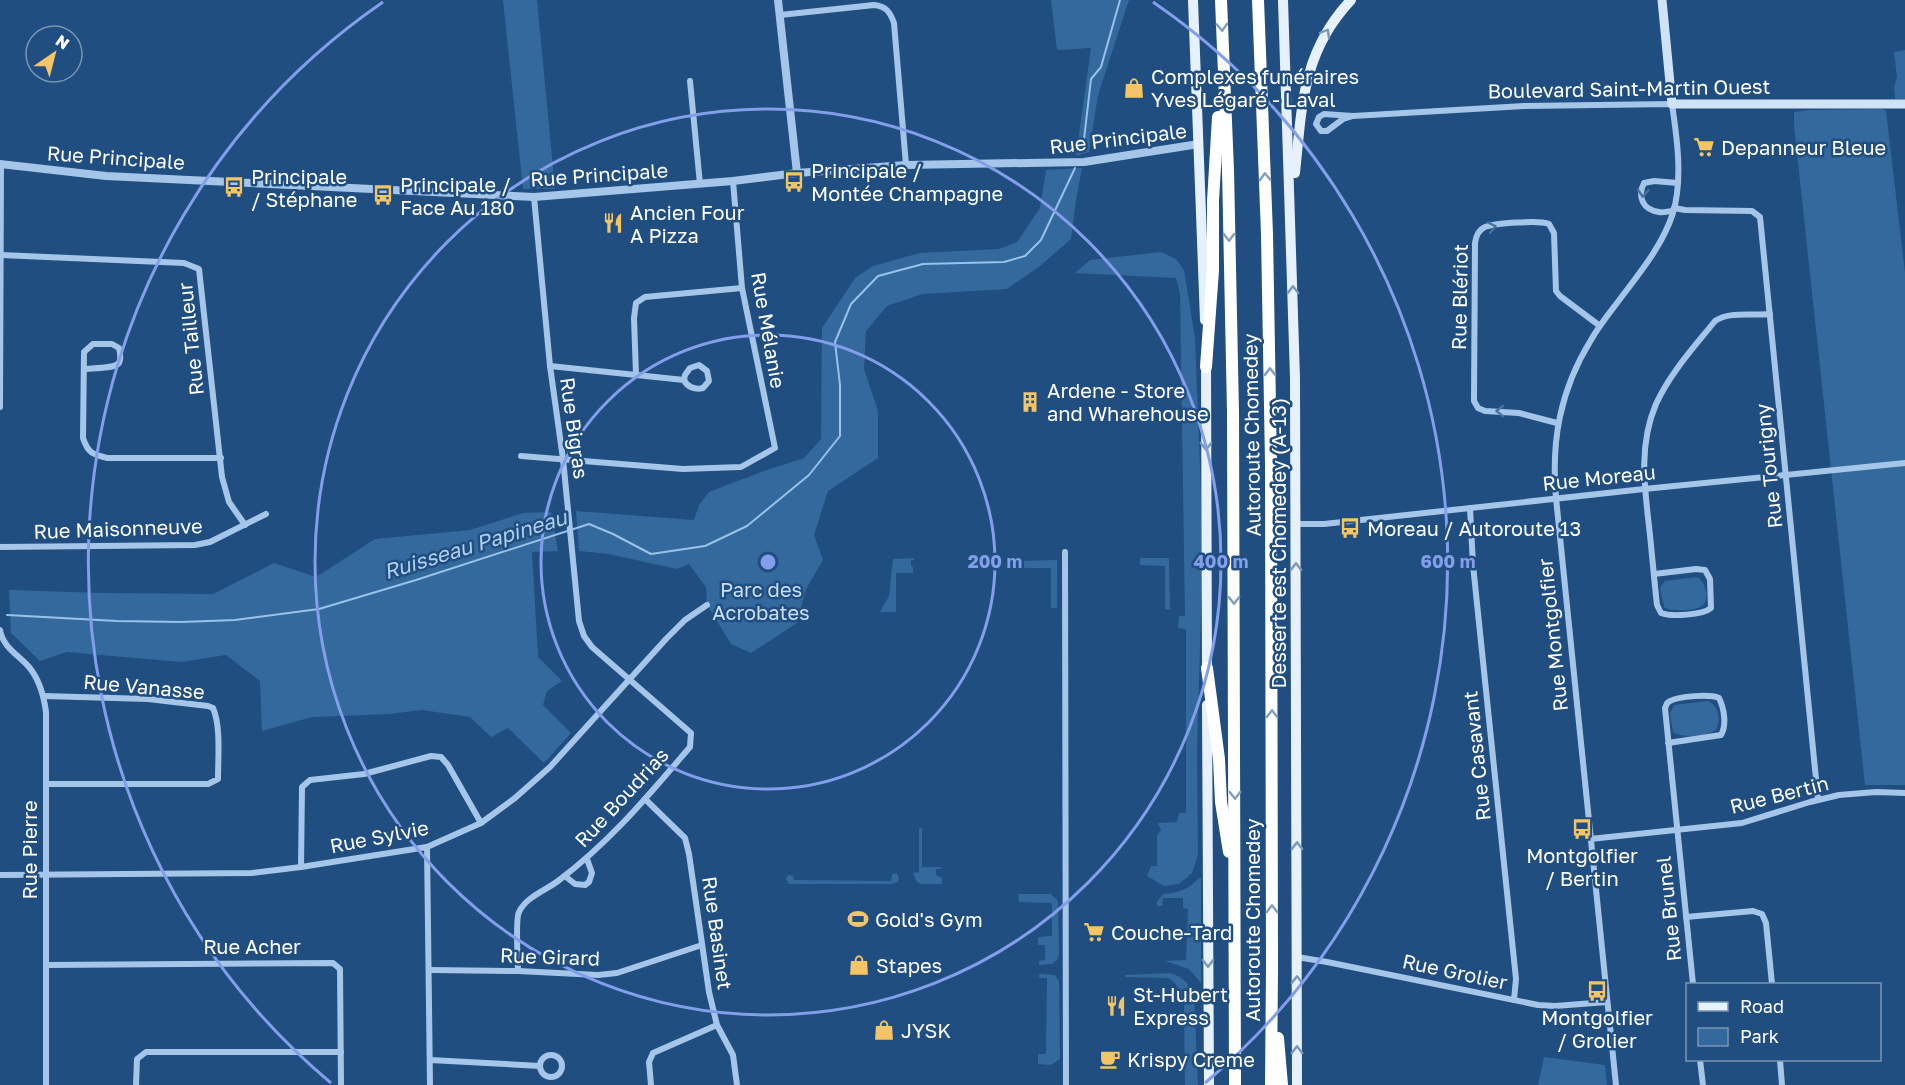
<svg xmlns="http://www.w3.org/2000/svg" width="1905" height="1085" font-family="'Golos Text',sans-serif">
<rect width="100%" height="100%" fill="#204e80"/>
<g fill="#34699e">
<path d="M503,0h34l18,189h-32z"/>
<path d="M1051,0h78l-31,95 -9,57 -13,4 15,-108 -34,2z"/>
<path d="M1905,50v49h-10l-1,-12 3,-10 -3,-25z"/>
<path d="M1882,109l4,2 19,162v512h-40l-71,-660v-13l16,-2z"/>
<path d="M1082,168l-6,32 -5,39 -31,27 -33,23 -84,5 -36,12 -21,25 -2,38 14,42v47l-50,33 -14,44 9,25 -17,29 -9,34 -46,30 -20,-9 -24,-39 -1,-18 -17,-23 -12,5 -69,-15 -29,-3 -3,-40 118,9 5,-15 10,-13 55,-21 40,-13 17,-19 1,-111 33,-50 18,-12 47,-13 79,-4 18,-7 23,-34 6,-38z"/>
<path d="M1161,252l15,7 8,11 11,68 8,206 -6,205 1,106 -6,18 -13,11 -15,2 -17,-10 4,-10h6v-31l4,-5 -3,-7 19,-1 2,-9h7v-184l-8,-1 1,-12h6l-5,-323 -4,-15 -101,-5 15,-13z"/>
<path d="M551,512l7,39 -26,1 6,105 24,24 -15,10 -4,14 28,28 -27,30 -36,-35 -17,9 -21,-20 -48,-7 -33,4 -77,3 -50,14 -2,-50 -34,-26 -45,7 -114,-10 -27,9 -29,-28 -2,-43 92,3 112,1 61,-31 42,14 59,-38 95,-9 53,-17z"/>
<path d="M914,558v2h-3v6l2,1v6h-17v39h-16l9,-16 4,-37z"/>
<path d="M1140,558h29l1,52 -5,-1v-43l-25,-1z"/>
<path d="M1057,560v48h-6v-40h-32l1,-7z"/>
<path d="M1697,577c8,4 14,22 5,29 -7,5 -32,6 -38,1l-4,-19 5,-7z"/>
<path d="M1708,701c11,5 13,19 8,29 -10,6 -33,9 -43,2l-3,-18 4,-9z"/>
<path d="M919,828h3v39h20l-1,2h-5v6l6,3v6h-21l-4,-2 -4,-9 6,-1z"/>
<path d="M897,873l2,5 -1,4 -7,2h-102l-3,-5 2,-4 5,1 1,4 97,1 1,-7z"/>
<path d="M1199,878h2v105l-12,-14 -24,-8 21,-1 2,-51 -5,-1v-10h-20l-1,8h-5v-4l6,-8c15,-1 26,-5 36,-16z"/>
<path d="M1018,894h33l7,7 1,53 -1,5 -6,5 -13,1v-4l6,-1v-15h-7v-8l14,-1v-33l-33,-1z"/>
<path d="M1170,973l10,4 6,5 8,13 4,90h-13l-1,-81h-6c1,-12 2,-20 -10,-26l-43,-1v-2z"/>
<path d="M1039,974l16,1 4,6 1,78 -9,6 -13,-1v-10h8l1,-76h-8z"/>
<path d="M1544,1057l61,8 2,20h-69z"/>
</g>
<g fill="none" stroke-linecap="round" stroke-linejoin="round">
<g stroke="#98c2e9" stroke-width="2">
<path d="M1083,148l8,-69 10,-12 19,-67"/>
<path d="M7,615l110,6 64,1 54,-2 84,-11 97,-29 173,-56 24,10 38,20 54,-8 42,-20 62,-51 31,-39v-51l-5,-43 16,-38 27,-28 45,-12 81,-2 21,-6 16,-16 34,-72"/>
</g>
<g stroke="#a5c6e8" stroke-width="6">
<path d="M780,15l94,-10c12,1 16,7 20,18l12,142"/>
<path d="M690,81l10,103"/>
<path d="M1353,116l-10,3 -16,12h-6l-5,-7 3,-7 5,-3 29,2 171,-10 148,-2c5,34 11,75 1,109 -10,31 -31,57 -50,82 -11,15 -23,29 -32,45 -31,50 -40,101 -35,158l60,587"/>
<path d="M1674,208l11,2 67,1 8,6 58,582"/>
<path d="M1673,211c-5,0 -9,2 -14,1 -16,-2 -22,-15 -15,-29l10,-2 24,2"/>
<path d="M1,255l183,8 15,6 23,208 7,25 16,23"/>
<path d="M550,366l134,14c3,7 11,10 19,8l6,-7 -2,-10 -8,-6 -9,3 -5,7 -1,5"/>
<path d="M84,369c7,-1 30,0 35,-6 2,-4 1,-11 0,-15l-7,-4h-19l-9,8 -1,86c5,15 9,16 24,20h114"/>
<path d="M636,375l-2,-57 2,-15 9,-6 97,-9"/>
<path d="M0,407l1,-243"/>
<path d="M1557,423l-38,-10 -34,-2 -7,-3 -4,-7 1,-158c1,-7 3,-13 10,-16 10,-4 55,-7 64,-3l5,9 2,58 4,5 40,30"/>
<path d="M521,456l162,13 58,-2 34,-19 -33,-160 -9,-107"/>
<path d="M1470,508l3,57 43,414 -2,21"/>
<path d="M1296,524h28l320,-35 261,-26"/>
<path d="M0,547l195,-2 15,-3 56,-28"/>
<path d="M1065,552l1,533"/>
<path d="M1654,574l42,-5 9,1 5,9 1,29c-8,7 -40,9 -50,5l-4,-8c-3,-26 -5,-52 -8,-79 -5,-42 -10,-82 7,-122 14,-31 39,-58 59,-83 14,-10 38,-5 55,-7"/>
<path d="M0,630c3,18 19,25 29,37 10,12 15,30 17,45v373"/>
<path d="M44,696l104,3 60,7 5,2c8,18 5,50 5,71l-10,5h-162"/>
<path d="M1668,743l53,-8c6,-10 3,-27 -2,-37 -9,-4 -40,-2 -49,3 -4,2 -3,3 -5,7l28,276"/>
<path d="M645,799l40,39 4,16 20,138 8,33 16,30 4,30"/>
<path d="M1590,839l152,-16 68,-21 29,-7 37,-3 29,1"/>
<path d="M427,847l3,238"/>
<path d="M301,867l1,-80 8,-7 54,-6 67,-18 10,1 7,8 33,58"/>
<path d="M0,875l252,-2 49,-6 126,-20 54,-24 34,-25 35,-31 116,-128 19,-19 22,-15"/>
<path d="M565,876l10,8 10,1 4,-3 3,-9 -5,-14"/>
<path d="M1686,917l67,-6 9,3 4,9 6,61"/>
<path d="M1297,957l30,5 211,43 17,1 52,-4"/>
<path d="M46,965l287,-2 7,6 1,116"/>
<path d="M429,970l89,1 80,4 19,-2 85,-28"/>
<path d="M518,971c0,-12 -3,-51 1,-59 7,-15 27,-22 39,-31 53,-40 89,-84 132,-134l1,-14 -99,-86 -8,-11 -5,-15 -16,-162 -13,-93 -16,-169"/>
<circle cx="551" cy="1066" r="11"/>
<path d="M430,1060l110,6"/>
<path d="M1700,1060l3,25"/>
<path d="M1780,1060l2,25"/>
<path d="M136,1085l1,-26 9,-7h195"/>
<path d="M651,1085l-2,-23 4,-9 64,-28"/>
</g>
<g stroke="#a5c6e8" stroke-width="8">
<path d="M778,0l19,173"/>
<path d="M0,164l106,12 428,21 199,-16 64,-8 109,-8 178,-3 115,-18"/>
</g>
<path stroke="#cfe2f6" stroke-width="9" d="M1662,0l10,104h233"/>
<g stroke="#e7f1fd" stroke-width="10">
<path d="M1193,0l12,320"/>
<path d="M1283,0l12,378 2,707"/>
<path d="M1295,173c7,-67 7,-121 56,-173"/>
<path d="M1206,360l1,314"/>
<path d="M1207,705l2,380"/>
</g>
<g stroke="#fff" stroke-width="12">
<path d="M1221,0l7,170 5,242 2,673"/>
<path d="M1258,0l9,234 4,229 1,505 -1,117"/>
<path d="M1206,367l7,-97v-69l5,-84"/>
<path d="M1207,668l12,91 2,43 8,50"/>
<path d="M1278,1038l4,47"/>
</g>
</g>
<defs><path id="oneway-chevron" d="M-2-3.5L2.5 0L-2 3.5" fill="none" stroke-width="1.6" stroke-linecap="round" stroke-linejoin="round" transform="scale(1.5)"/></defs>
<g stroke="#849eb9">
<use href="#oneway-chevron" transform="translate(1222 27) rotate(88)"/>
<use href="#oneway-chevron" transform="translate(1265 177) rotate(-92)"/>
<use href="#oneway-chevron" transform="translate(1229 237) rotate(89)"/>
<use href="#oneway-chevron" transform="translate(1270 372) rotate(-91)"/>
<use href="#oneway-chevron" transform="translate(1234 600) rotate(90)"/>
<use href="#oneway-chevron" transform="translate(1272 714) rotate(-90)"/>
<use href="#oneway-chevron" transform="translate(1235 795) rotate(90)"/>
<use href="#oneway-chevron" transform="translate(1272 909) rotate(-90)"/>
</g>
<g stroke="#7a97b8">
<use href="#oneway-chevron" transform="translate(1326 33) rotate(-60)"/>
<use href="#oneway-chevron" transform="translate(1293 290) rotate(-91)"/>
<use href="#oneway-chevron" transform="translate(1206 446) rotate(90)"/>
<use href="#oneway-chevron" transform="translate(1296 567) rotate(-90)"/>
<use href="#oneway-chevron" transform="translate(1297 846) rotate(-90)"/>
<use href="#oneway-chevron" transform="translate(1208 963) rotate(90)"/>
<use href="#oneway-chevron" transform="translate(1297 980) rotate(-90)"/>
<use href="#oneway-chevron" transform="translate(1297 1050) rotate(-90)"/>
</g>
<g stroke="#48729f">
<use href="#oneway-chevron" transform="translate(1643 193) rotate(93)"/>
<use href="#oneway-chevron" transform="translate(1492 227) rotate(-12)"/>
<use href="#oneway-chevron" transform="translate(1500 411) rotate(-179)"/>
</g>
<g fill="none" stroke="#839eea" stroke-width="3">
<circle cx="768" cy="562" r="227"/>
<circle cx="768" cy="562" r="453"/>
<path d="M331 1083A680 680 0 0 1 383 2M1153 2A680 680 0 0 1 1205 1083"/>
</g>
<defs>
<g id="shop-bare" transform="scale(1.62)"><path d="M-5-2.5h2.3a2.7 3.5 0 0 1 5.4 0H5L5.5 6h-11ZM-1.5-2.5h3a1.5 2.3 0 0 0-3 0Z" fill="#f5c565" stroke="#204e80" stroke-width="2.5" paint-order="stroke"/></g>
<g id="supermarket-bare" transform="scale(1.62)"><path d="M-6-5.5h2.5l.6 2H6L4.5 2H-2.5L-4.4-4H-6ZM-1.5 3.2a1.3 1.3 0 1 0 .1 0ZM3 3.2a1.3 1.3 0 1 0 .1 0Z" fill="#f5c565" stroke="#204e80" stroke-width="2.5" paint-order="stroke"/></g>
<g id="bus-bare" transform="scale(1.62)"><path d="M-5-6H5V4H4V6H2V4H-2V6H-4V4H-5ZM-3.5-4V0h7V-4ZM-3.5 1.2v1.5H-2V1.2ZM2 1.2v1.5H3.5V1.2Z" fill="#f5c565" stroke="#204e80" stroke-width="2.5" paint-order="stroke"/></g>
<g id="restaurant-bare" transform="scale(1.62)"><path d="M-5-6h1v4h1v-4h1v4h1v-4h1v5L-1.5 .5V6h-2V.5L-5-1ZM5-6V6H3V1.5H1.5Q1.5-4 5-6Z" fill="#f5c565" stroke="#204e80" stroke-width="2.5" paint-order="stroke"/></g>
<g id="building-bare" transform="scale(1.62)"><path d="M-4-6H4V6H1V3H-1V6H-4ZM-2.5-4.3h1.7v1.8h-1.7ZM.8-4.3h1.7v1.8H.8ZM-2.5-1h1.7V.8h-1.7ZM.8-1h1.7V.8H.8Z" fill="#f5c565" stroke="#204e80" stroke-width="2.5" paint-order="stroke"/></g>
<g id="stadium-bare" transform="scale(1.62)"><path d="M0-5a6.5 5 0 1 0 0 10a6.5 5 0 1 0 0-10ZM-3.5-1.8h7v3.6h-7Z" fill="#f5c565" stroke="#204e80" stroke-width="2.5" paint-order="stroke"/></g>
<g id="cafe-bare" transform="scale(1.62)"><path d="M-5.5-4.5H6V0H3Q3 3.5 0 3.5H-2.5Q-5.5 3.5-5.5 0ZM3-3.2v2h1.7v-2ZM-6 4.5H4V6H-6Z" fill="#f5c565" stroke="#204e80" stroke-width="2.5" paint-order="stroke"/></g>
</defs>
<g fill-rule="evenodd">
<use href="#shop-bare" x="1134" y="88"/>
<use href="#supermarket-bare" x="1704" y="147"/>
<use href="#bus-bare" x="794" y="182"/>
<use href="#bus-bare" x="234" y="187"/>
<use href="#bus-bare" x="383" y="195"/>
<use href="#restaurant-bare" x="613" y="223"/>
<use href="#building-bare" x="1030" y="402"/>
<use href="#bus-bare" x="1350" y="528"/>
<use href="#bus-bare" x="1582" y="829"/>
<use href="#stadium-bare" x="858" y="919"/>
<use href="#supermarket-bare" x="1094" y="932"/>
<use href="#shop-bare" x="859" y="965"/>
<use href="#bus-bare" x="1597" y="991"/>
<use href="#restaurant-bare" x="1116" y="1006"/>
<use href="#shop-bare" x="884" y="1030"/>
<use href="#cafe-bare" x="1110" y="1059"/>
</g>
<g text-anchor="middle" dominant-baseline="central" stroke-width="5" stroke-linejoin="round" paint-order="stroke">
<g font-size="20" fill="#fff" stroke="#204e80" text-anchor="start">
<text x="1151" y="76">Complexes funéraires<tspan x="1151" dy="23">Yves Légaré - Laval</tspan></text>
<text x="1721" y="147">Depanneur Bleue</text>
<text x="811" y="170">Principale /<tspan x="811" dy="23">Montée Champagne</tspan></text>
<text x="251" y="176">Principale<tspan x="251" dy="23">/ Stéphane</tspan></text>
<text x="400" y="184">Principale /<tspan x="400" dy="23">Face Au 180</tspan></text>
<text x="630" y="212">Ancien Four<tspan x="630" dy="23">A Pizza</tspan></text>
<text x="1047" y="390">Ardene - Store<tspan x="1047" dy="23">and Wharehouse</tspan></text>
<text x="1367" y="528">Moreau / Autoroute 13</text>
<text x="1582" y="855" text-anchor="middle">Montgolfier<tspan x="1582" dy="23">/ Bertin</tspan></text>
<text x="875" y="919">Gold's Gym</text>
<text x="1111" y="932">Couche-Tard</text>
<text x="876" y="965">Stapes</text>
<text x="1133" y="994">St-Hubert<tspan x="1133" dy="23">Express</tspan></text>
<text x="1597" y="1017" text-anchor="middle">Montgolfier<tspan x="1597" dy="23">/ Grolier</tspan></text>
<text x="901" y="1030">JYSK</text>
<text x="1127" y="1059">Krispy Creme</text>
</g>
<g font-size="20" fill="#fff" stroke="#204e80">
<text transform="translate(1629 88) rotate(-1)">Boulevard Saint-Martin Ouest</text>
<text transform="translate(1118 138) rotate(-7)">Rue Principale</text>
<text transform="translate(116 157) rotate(4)">Rue Principale</text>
<text transform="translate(599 174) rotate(-4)">Rue Principale</text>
<text transform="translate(1459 297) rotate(-89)">Rue Blériot</text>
<text transform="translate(769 330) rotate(80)">Rue Mélanie</text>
<text transform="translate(190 339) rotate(-96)">Rue Tailleur</text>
<text transform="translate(575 428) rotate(82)">Rue Bigras</text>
<text transform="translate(1251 435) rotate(-91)">Autoroute Chomedey</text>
<text transform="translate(1768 466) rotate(-96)">Rue Tourigny</text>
<text transform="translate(1599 477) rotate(-6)">Rue Moreau</text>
<text transform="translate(118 528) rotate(-2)">Rue Maisonneuve</text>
<text transform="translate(1278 543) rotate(-90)">Desserte est Chomedey (A-13)</text>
<text transform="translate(1552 635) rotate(-96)">Rue Montgolfier</text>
<text transform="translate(144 686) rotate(5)">Rue Vanasse</text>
<text transform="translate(1476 756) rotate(-96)">Rue Casavant</text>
<text transform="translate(1779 794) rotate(-14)">Rue Bertin</text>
<text transform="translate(621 797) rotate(-47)">Rue Boudrias</text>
<text transform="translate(379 836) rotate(-11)">Rue Sylvie</text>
<text transform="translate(29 850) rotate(-90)">Rue Pierre</text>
<text transform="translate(1668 909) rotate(-96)">Rue Brunel</text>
<text transform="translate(1252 920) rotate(-90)">Autoroute Chomedey</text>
<text transform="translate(718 933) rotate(82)">Rue Basinet</text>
<text x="252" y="946">Rue Acher</text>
<text transform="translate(550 956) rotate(2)">Rue Girard</text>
<text transform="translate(1455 971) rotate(12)">Rue Grolier</text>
</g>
<g font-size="20" fill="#c9dff6" stroke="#204e80">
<text x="761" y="589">Parc des<tspan x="761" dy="23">Acrobates</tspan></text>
</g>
<g font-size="21" font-style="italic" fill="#b0d0ef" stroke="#204e80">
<text transform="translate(475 544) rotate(-17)">Ruisseau Papineau</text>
</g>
</g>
<circle cx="768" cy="562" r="9" fill="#839eea" stroke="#204e80" stroke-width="3"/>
<g font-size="18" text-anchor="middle" font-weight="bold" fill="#839eea" stroke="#204e80" stroke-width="5" stroke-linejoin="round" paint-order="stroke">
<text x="995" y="568">200 m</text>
<text x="1221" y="568">400 m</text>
<text x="1448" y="568">600 m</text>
</g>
<rect x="1686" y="983" width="195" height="78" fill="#204e80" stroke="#7995b3" stroke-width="1.5"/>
<rect x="1698" y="1002" width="30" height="9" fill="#e7f1fd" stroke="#7995b3" stroke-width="1.5"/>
<text x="1740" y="1013" font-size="18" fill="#ffffff">Road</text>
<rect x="1698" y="1028" width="30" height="18" fill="#34699e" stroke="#7995b3" stroke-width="1.5"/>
<text x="1740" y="1043" font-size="18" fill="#ffffff">Park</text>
<g transform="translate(54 54) rotate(35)"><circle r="28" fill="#204e80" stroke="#7995b3" stroke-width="1.5"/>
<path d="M0-4.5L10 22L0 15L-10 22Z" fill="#f5c565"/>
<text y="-9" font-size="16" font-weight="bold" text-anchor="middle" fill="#ffffff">N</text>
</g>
</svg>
